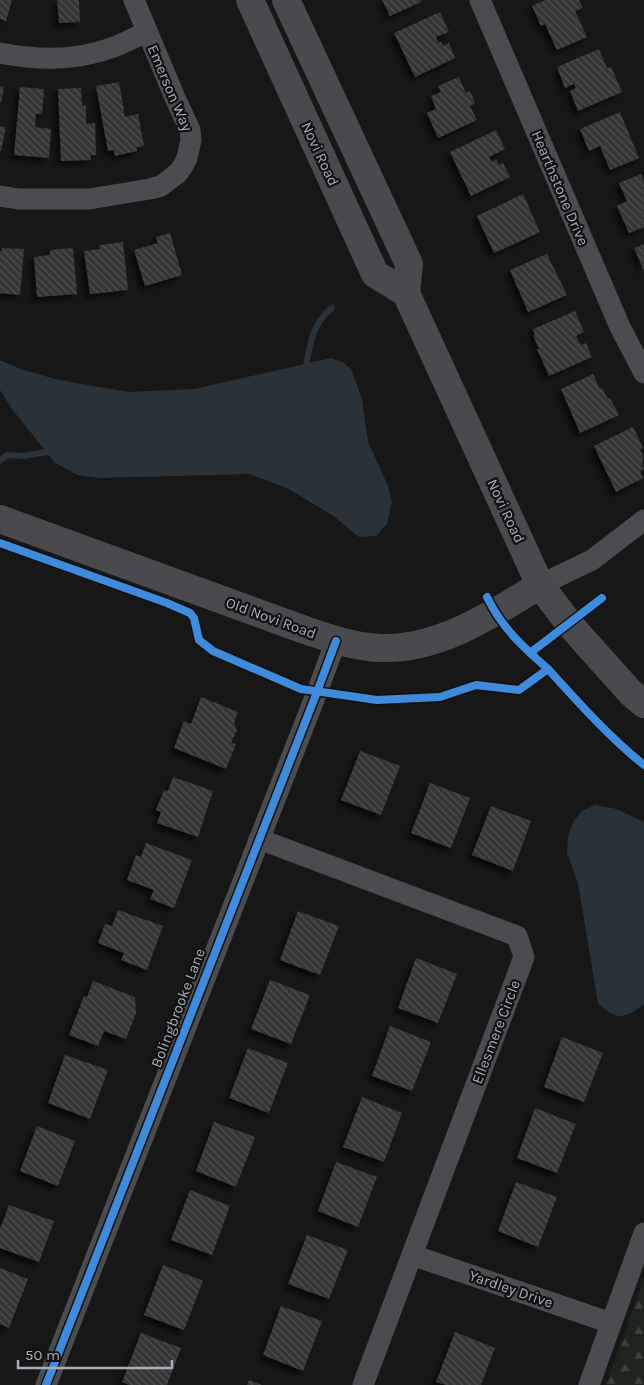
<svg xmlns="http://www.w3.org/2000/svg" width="644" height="1385" font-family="Karla,sans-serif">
<defs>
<pattern id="forest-firs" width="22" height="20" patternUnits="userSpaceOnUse" patternTransform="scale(1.25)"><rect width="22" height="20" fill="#1d241e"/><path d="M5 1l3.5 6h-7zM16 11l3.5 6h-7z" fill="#3b413d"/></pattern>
<pattern id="building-back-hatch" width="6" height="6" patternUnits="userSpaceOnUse" patternTransform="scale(1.25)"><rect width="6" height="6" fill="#353536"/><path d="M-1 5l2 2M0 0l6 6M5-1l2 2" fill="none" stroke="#4f5051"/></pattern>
<filter id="shadow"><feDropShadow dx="-4.5" dy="4.5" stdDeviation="2.5" flood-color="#0009"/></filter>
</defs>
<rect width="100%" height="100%" fill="#171717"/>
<path fill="url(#forest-firs)" d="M644,1278v107h-38z"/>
<g fill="#2a3239">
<path d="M331,358l11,4 9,7 11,30 6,43 20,44 4,16 -5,22 -11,12 -17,1 -27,-22 -45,-27 -38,-14 -150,4 -21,-3 -23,-12 -43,-54 -12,-19v-30l23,10 36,10 70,12 66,-3z"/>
<path d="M595,805l22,4 27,13v182c-18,15 -29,17 -46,-1l-20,-120 -11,-30 1,-16 5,-15 9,-11z"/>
</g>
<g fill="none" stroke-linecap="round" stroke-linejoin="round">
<g stroke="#2a3239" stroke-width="6">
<path d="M305,371c5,-24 6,-47 27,-63"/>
<path d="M0,461l7,-6 16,1 30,-5"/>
</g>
</g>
<g fill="url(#building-back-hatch)" filter="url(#shadow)">
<path d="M0,0h12l-6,21 -6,-2z"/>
<path d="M57,0h22l1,22 -21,1z"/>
<path d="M382,0h38l1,2 -31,14z"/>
<path d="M545,0h34l4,8 -8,3 12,26 -30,13 -12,-26 -4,2 -9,-20z"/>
<path d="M440,12l9,20 -13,5 2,6 3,-1 2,4 6,-3 6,15 -40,19 -21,-44z"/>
<path d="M599,49l8,19 4,-1 11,25 -44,19 -8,-20 6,-3 -2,-4 -9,4 -8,-21z"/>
<path d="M459,77l7,16 4,-2 5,12 -5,3 7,14 -39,18 -11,-25 9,-4 -5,-13 10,-4 -3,-6z"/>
<path d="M119,82l6,35 13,-3 6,32 -7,1v4l-22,5 -1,-6 -6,1 -12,-65z"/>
<path d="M0,86l4,1 -3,16 -1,-1z"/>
<path d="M20,87l24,2 -2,25h-6l-1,13 16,2 -2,29 -35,-3z"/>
<path d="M81,88l1,18 4,-1v19l9,-1 1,32h-6l1,5 -30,1 -3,-72z"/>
<path d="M620,112l19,46 -29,12 -10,-24 -11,5 -9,-22z"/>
<path d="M0,126l6,1 -5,24h-1z"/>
<path d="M496,130l9,19 -16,8 3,5 4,-3 3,6 4,-2 7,14 -39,19 -21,-44z"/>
<path d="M641,174l3,8v45l-15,6 -12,-27 10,-5 -8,-18z"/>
<path d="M523,194l17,38 -46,21 -17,-37z"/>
<path d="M170,233l12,42 -37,11 -11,-36 24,-7 -2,-6z"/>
<path d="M123,242l5,48 -38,4 -6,-43 16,-2 -1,-4z"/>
<path d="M644,244v27l-10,-23z"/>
<path d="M2,248l22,1 -4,46 -20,-2v-42h2z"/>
<path d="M73,248l4,46 -40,3 -3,-40 16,-2v-5z"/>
<path d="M547,254l20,41 -39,17 -18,-42z"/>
<path d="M575,311l9,21 -8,4 5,9 5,-2 6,14 -43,19 -12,-27h2l-6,-14h2l-2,-6z"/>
<path d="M593,374l7,15 2,-1 6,11 2,-1 9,17 -39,18 -19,-44z"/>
<path d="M633,427l10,21 -3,2 4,8 -2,3 2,8 -4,2 3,7 -27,14 -22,-46z"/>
<path d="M201,697l37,15 -4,11 3,7 -6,13 5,1 -10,25 -52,-21 10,-27 7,3z"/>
<path d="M360,751l40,15 -19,49 -40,-15z"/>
<path d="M173,777l40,14 -15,46 -41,-14 4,-11 -5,-2 8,-20 4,1z"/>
<path d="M430,783l40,15 -19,50 -40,-15z"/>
<path d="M491,806l40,15 -18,50 -41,-16z"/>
<path d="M146,843l46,17 -18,48 -24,-9 4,-9 -27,-10 9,-25 5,2z"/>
<path d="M118,910l45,16 -16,44 -26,-10 3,-7 -26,-10 7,-19 7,2z"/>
<path d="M298,911l41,15 -19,49 -40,-15z"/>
<path d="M416,958l41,16 -19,49 -40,-15z"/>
<path d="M270,980l40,15 -19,49 -40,-15z"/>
<path d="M93,981l42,16 1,16 -10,26 -22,-8 -6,15 -29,-11 15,-39 3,1z"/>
<path d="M390,1026l41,16 -19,49 -40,-15z"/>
<path d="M562,1037l41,16 -19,49 -40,-15z"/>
<path d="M248,1048l40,15 -19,50 -40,-15z"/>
<path d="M65,1055l43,15 -18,49 -42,-16z"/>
<path d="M362,1097l40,16 -18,49 -41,-15z"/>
<path d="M535,1108l41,16 -19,49 -40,-15z"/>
<path d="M214,1122l41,15 -19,50 -40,-16z"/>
<path d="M37,1126l38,15 -17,45 -38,-15z"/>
<path d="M336,1162l41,15 -19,50 -40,-16z"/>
<path d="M516,1182l41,15 -19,50 -40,-16z"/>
<path d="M190,1190l40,16 -18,49 -41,-15z"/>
<path d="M9,1205l45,16 -15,41 -39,-14v-19z"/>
<path d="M307,1235l41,15 -19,49 -41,-15z"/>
<path d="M163,1265l40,16 -19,49 -40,-15z"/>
<path d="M0,1268l28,11 -19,49 -9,-4z"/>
<path d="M281,1306l41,15 -19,50 -40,-16z"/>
<path d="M455,1332l40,16 -14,37h-35l-10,-3z"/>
<path d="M141,1333l40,15 -14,37h-38l-7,-3z"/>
<path d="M249,1380l13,5h-15z"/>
</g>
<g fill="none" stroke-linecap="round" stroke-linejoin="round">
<g stroke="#4b4c50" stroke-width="21">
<path d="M480,0l140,327 24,46"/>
<path d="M0,53c36,7 76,8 111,-5 12,-4 24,-11 36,-16"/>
<path d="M0,196l19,3h70l61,-10 11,-3 9,-7 8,-6 5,-7 4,-8 4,-18 -1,-10 -14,-30 -42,-100"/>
<path d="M540,585l52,-25 52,-40"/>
<path d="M259,839l258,97 7,21 -161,428"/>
<path d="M412,1255l199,68"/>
<path d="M46,1385l271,-693 19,-51"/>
<path d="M589,1385l55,-152"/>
</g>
<g stroke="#4a4a4e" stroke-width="28">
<path d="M250,0l125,274 31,19"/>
<path d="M286,0l123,264 -3,29 134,292 31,41 59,66 14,12"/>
<path d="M0,519l302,110c26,9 51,18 79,19 58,2 112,-34 159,-63"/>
</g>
<g stroke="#111113" stroke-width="11">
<g id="cycleway">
<path d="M0,543l167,60 23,10 4,5 5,22 14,11 88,38 76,11 63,-3 36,-12 43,5 29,-21c31,34 60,67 96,96"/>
<path d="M487,597c15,31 35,49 61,72"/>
<path d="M530,653l72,-55"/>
<path d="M46,1385l271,-693 19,-51"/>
</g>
</g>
<use href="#cycleway" stroke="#408adc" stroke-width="8"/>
</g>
<g text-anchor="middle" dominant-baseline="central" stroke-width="4.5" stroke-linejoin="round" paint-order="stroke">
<g font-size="15" fill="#a8adb8" stroke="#111113">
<text transform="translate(170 88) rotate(67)">Emerson Way</text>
<text transform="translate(320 154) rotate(65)">Novi Road</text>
<text transform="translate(560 188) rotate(67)">Hearthstone Drive</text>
<text transform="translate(506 511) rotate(65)">Novi Road</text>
<text transform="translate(271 618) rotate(20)">Old Novi Road</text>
<text transform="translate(178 1008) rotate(-69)">Bolingbrooke Lane</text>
<text transform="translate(496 1032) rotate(-69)">Ellesmere Circle</text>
<text transform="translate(511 1289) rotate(19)">Yardley Drive</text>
</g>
</g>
<path d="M18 1360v8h154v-8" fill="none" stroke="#a8adb8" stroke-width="2.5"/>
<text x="25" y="1360" font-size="15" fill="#a8adb8" stroke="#111113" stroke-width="4" paint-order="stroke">50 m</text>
</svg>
